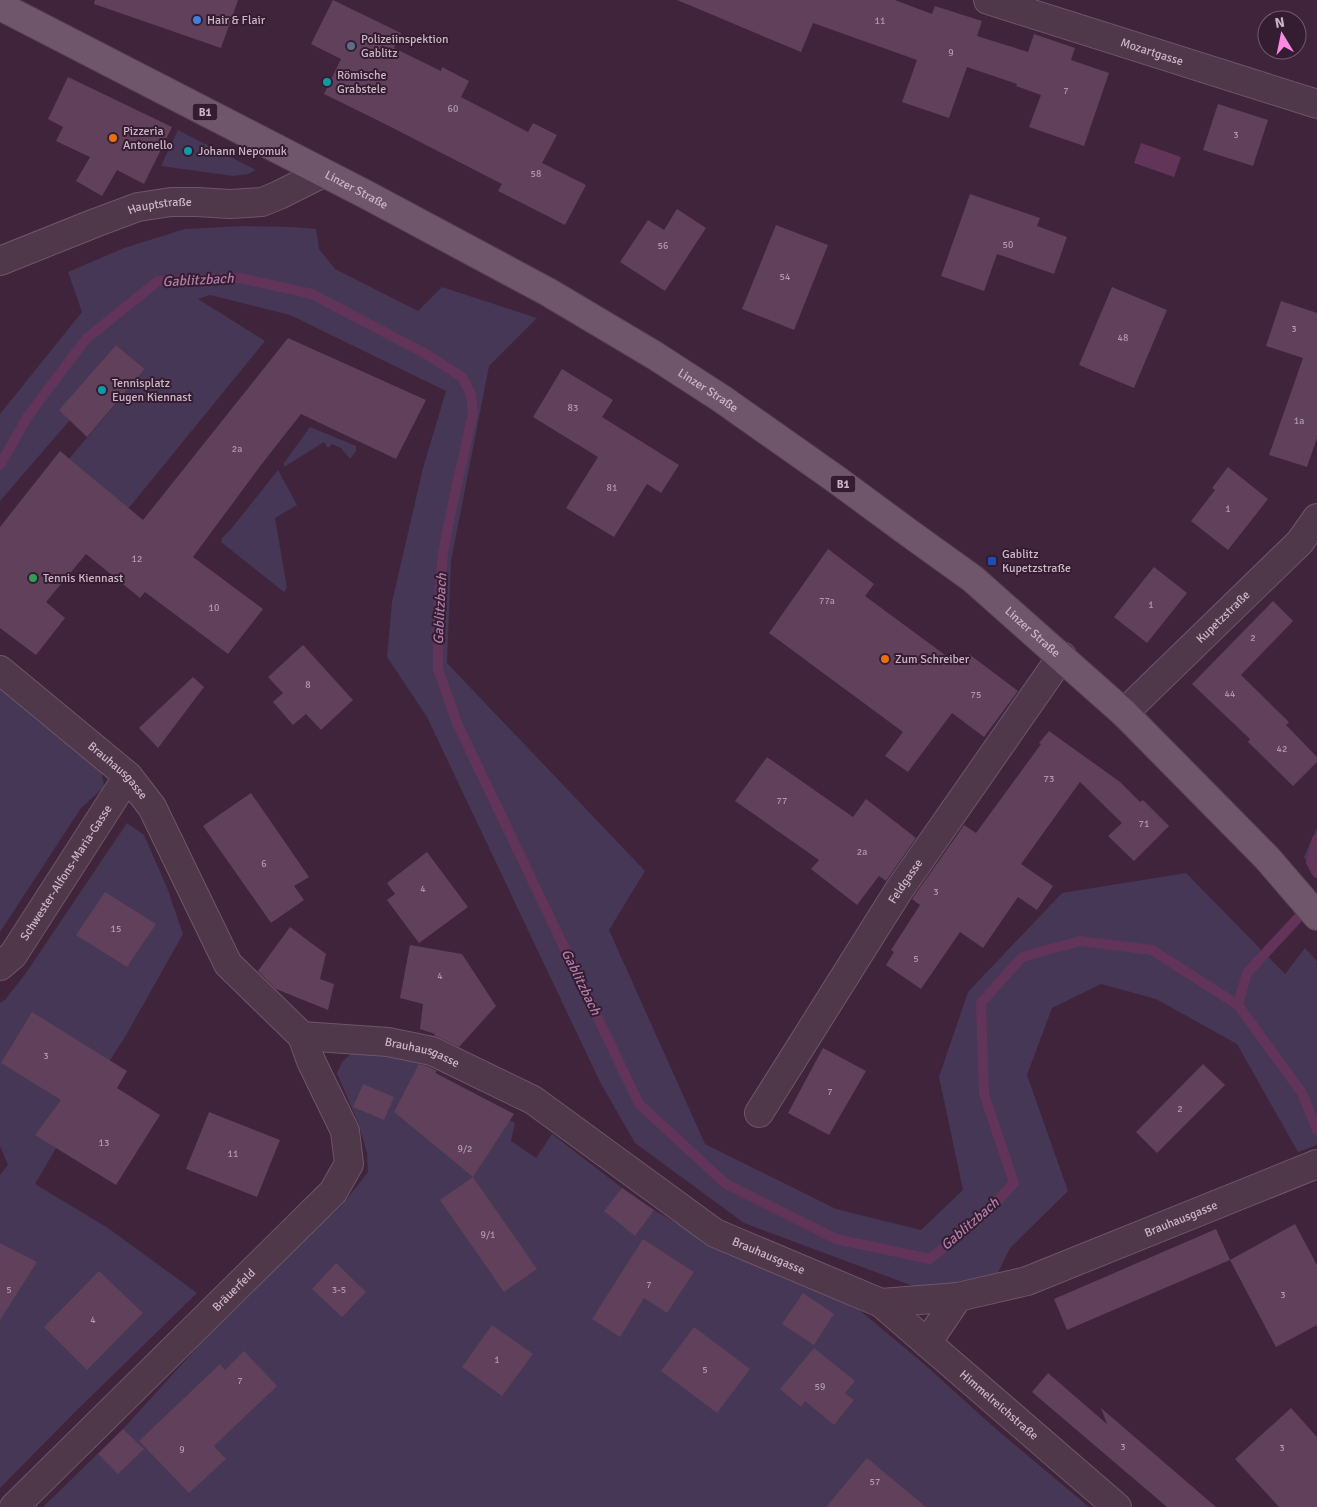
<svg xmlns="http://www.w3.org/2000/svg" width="1317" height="1507" font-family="Signika,sans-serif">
<rect width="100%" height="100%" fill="#40243b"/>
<g fill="#453755">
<path d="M178,130l78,40 -8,4 -15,2 -72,-10z"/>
<path d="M242,226l50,1 24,2 3,20 16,20 83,42 24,-24 95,31 -48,48 -38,195 -4,102 198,208 -36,59 96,214 131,65 85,21 42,-40 -24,-113 29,-85 94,-99 124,-20 99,101 20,-26 12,13v184l-19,7 -61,-108 -81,-45 -55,-15 -49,24 -25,67 41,116 -58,57 -13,27 -76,14 -177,-66 -109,-80 -35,-61 -173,-365 -40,-60 5,-55 31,-134 23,-77 -156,-76 -80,-20 -12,4 67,42 -137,168 -59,-50 76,-90 -29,-24 -56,65 10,10 -70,81v-87l82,-102 -14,-40 56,-24 61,-19z"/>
<path d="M310,427l46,19v5l-6,8 -9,-11 -9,-4 -4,4 -4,-6 -40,25v-4z"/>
<path d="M278,470l19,35 -22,13 12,70 -3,4 -63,-50 1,-4 9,-9z"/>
<path d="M0,683l101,86 3,18 -23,21 -81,124z"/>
<path d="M127,823l17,12 24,55 15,44 -58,103 -46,72 -44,75 73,44 89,65 -122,119 -75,76v-313l8,-10 -8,-19v-143l5,-3 21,-27z"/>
<path d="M1317,827v49l-13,-19z"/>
<path d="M352,1053l48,3 19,8 95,50 -4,6 5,3 -4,18 25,17 16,-24 70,54 32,22 72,42 119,46 79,66 72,65 93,78h-1046l80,-78 109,-120 110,-104 26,-33 -1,-19 -8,-28 -22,-52 5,-11z"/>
</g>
<path fill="#63345a" d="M1141,143l40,14 -7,20 -40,-14z"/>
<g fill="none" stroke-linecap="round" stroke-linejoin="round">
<g stroke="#63345a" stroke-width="10">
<path d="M0,465l28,-49 58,-77 72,-58 82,-3 72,16 114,60 36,23 9,17 2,19 -21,94 -9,45 -5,57v60l19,54 182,381 87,80 110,55 94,20 58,-48 26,-28 -30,-89 -3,-91 41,-46 58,-16 72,9 86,55 64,88 15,37"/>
<path d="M1317,839l-6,23 6,11"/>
<path d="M1238,1005l9,-32 61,-66"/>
</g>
</g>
<g fill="#60405a">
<path d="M95,0h143l-17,48 -127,-44z"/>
<path d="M333,0l68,33 -7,15 47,23 1,-4 27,14 -8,16 67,35 5,-9 24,12 -15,28 44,22 -21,40 -67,-34 4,-7 -117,-60 -61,-30 17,-35 -30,-15z"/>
<path d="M677,0h218l37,14 3,-8 47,15 -5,15 51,16 6,-18 41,14 -4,12 38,13 -25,73 -55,-19 12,-32 -25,-9 1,-2 -50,-17 -18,51 -47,-16 15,-42 -104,-37 -12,29z"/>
<path d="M68,77l104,50 -28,57 -27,-14 -15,26 -26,-15 14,-24 -34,-16 7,-14 -15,-8z"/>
<path d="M1218,104l50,16 -15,46 -50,-16z"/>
<path d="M970,194l70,24 -3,8 30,11 -13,37 -57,-20 -13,37 -43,-15z"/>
<path d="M677,209l29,19 -41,63 -45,-29 28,-42 16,10z"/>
<path d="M776,225l52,20 -34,85 -52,-21z"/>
<path d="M1112,287l55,23 -33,78 -55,-23z"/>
<path d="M1281,301l36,12v125l-10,29 -38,-12 34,-97 -37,-12z"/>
<path d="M288,338l138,62 -30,59 -95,-45 -40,51 -68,92 70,52 -35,45 -83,-62 -5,6 -54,-44 -40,48 19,16 -29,37 -36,-27v-101l60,-76 83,69z"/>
<path d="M116,345l29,24 -58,68 -28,-27z"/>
<path d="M562,369l51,31 -11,17 77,48 -18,28 -14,-9 -33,53 -48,-29 32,-51 -65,-40z"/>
<path d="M1228,467l40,32 -40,51 -37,-29 24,-31 -3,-2z"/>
<path d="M828,549l46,35 -9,12 95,70 9,-12 49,37 -34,46 -32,-24 -44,59 -23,-16 18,-24 -134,-99z"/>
<path d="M1154,567l33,26 -40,50 -33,-26z"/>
<path d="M1273,601l20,20 -52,54 48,47 -3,3 31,32v5l-24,24 -45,-44 2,-3 -58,-55z"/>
<path d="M303,645l50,55 -32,30 -15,-16 -13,11 -20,-23 10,-9 -15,-16z"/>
<path d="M193,677l11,10 -46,61 -19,-20z"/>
<path d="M1049,731l71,51 20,20 3,-2 26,26 -35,35 -26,-25 14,-13 -42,-41 -59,82 32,22 -16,24 -19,-13 -35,51 -23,-16 -39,57 -35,-24 8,-13 -3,-2 29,-45 -8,-6 52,-74 12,8 65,-89 -2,-1z"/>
<path d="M767,757l86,60 13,-18 50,39 -30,43 -7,-5 -22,29 -46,-36 8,-9 -84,-59z"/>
<path d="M251,793l58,84 -15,9 10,14 -33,23 -68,-97z"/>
<path d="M427,852l41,55 -49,36 -32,-43 8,-6 -8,-11z"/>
<path d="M105,892l51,32 -29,43 -51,-32z"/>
<path d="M290,927l36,27 -6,25 14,5 -6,26 -52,-21 -18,-18z"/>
<path d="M410,945l52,9 34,52 -37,41 -25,-12 1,-1 -15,-5 3,-25 -23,-6z"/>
<path d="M32,1012l95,59 -10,17 43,27 -44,70 -81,-50 26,-35 -60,-37z"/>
<path d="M823,1048l43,23 -37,64 -41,-22z"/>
<path d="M419,1064l8,2 10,5 -2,2 79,41 -41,63 -79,-65z"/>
<path d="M1203,1064l22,21 -68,68 -21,-21z"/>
<path d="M363,1084l31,13 -10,23 -31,-13z"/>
<path d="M209,1112l71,28 -23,57 -71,-28z"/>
<path d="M473,1177l64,92 -33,23 -64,-92z"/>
<path d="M622,1188l32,22 -19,26 -31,-25z"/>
<path d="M1295,1224l22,41v60l-41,22 -46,-87z"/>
<path d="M1216,1229l14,31 -163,70 -13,-31z"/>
<path d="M643,1239l51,33 -27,41 -23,-15 -24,39 -28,-18z"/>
<path d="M0,1243l37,19 -37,58z"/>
<path d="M336,1263l30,29 -24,25 -30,-28z"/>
<path d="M99,1271l44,42 -56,57 -43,-43z"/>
<path d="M803,1293l31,21 -20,31 -32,-21z"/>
<path d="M492,1325l41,29 -31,42 -40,-29z"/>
<path d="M694,1327l56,42 -33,44 -56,-42z"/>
<path d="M814,1348l41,33 -10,12 9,7 -20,25 -29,-24 -4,6 -21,-18z"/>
<path d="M244,1351l33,35 -63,60 12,13 -37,34 -50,-52 81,-77 5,6z"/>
<path d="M1048,1373l59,51 -6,-16 115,99h-49l-135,-115z"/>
<path d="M1291,1408l26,29v70h-38l-44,-48z"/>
<path d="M123,1429l21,20 -26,25 -20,-20z"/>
<path d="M867,1458l59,49h-100z"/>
</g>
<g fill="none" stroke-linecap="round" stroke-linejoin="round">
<g stroke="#6e5669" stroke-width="30">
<g id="minor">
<path id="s1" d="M988,0l329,104"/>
<path id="s2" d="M0,261l95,-38 43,-16 33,-5h26l33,2 32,-2 17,-7 44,-22"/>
<path id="s3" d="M0,670l128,106 24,31 76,157 74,72 86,6 44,9 101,49 182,133 166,70 77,-6 69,-16 290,-117"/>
<path id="s4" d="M1124,713l176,-171 17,-24"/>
<path id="s5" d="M0,966l13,-11 115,-179"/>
<path id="s6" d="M759,1113l140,-223 163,-234"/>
<path id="s7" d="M881,1303l236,204"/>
<path d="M927,1343l31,-46"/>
<path id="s8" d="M14,1507l319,-315 16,-28 -4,-33 -34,-70 -9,-25"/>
</g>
</g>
<g stroke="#563f51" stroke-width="30">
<g id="primary">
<path id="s9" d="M0,6l367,189 181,97 106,63 68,44 115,81 72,53 64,46 151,134 143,145 50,58"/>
</g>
</g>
<use href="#minor" stroke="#50384b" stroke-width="28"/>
<use href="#primary" stroke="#70566b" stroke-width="28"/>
</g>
<circle fill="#3f7fe0" stroke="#351d31" stroke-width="2" cx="197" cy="20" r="5"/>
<circle fill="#5c6f8a" stroke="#351d31" stroke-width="2" cx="351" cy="46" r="5"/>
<g fill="#0f9aa8" stroke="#351d31" stroke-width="2">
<circle cx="327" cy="82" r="5"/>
<circle cx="188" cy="151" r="5"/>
<circle cx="102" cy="390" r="5"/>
</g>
<g fill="#e8710a" stroke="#351d31" stroke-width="2">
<circle cx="113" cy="138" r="5"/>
<circle cx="885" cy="659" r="5"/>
</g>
<rect fill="#1a4fb4" stroke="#351d31" stroke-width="2" x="987" y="556" width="10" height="10" rx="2.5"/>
<circle fill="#2e9e5b" stroke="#351d31" stroke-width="2" cx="33" cy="578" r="5"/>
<g text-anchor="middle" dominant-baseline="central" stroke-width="4" stroke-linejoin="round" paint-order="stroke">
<g font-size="10" fill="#b098ab">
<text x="880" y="21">11</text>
<text x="951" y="53">9</text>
<text x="1066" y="91">7</text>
<text x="453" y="109">60</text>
<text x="1236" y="135">3</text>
<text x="536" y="174">58</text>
<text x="1008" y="245">50</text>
<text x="663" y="246">56</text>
<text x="785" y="277">54</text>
<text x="1294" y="329">3</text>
<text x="1123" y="338">48</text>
<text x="573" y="408">83</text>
<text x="1299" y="421">1a</text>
<text x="237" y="449">2a</text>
<text x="612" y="488">81</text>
<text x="1228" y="509">1</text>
<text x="137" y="559">12</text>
<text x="827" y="601">77a</text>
<text x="1151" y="605">1</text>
<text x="214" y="608">10</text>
<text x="1253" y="638">2</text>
<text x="308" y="685">8</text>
<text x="1230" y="694">44</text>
<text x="976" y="695">75</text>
<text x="1282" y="749">42</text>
<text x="1049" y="779">73</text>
<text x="782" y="801">77</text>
<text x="1144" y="824">71</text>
<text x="862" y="852">2a</text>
<text x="264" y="864">6</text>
<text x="423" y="889">4</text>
<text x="936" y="892">3</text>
<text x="116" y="929">15</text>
<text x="916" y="959">5</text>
<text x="440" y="976">4</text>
<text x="46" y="1056">3</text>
<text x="830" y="1092">7</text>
<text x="1180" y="1109">2</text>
<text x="104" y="1143">13</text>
<text x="465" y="1149">9/2</text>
<text x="233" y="1154">11</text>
<text x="488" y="1235">9/1</text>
<text x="649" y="1285">7</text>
<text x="9" y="1290">5</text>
<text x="339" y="1290">3-5</text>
<text x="1283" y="1295">3</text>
<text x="93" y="1320">4</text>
<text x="497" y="1360">1</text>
<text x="705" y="1370">5</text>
<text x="240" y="1381">7</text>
<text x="820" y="1387">59</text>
<text x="1123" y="1447">3</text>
<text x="1282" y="1448">3</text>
<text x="182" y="1450">9</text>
<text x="875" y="1482">57</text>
</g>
<g fill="#351d31" stroke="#9e8799" stroke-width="1">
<rect x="192.5" y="103.5" width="25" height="17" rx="4"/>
<rect x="830.5" y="475.5" width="25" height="17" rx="4"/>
</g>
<g font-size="11" font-weight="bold" fill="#cbb5c6">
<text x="205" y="112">B1</text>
<text x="843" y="484">B1</text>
</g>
<g font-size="12" fill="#cbb5c6" stroke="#351d31" text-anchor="start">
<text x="207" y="20">Hair &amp; Flair</text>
<text x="361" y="39">Polizeiinspektion<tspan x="361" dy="14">Gablitz</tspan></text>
<text x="337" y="75">Römische<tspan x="337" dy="14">Grabstele</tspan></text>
<text x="123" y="131">Pizzeria<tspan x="123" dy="14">Antonello</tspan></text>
<text x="198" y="151">Johann Nepomuk</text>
<text x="112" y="383">Tennisplatz<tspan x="112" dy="14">Eugen Kiennast</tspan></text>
<text x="1002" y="554">Gablitz<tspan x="1002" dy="14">Kupetzstraße</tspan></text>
<text x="43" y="578">Tennis Kiennast</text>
<text x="895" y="659">Zum Schreiber</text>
</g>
<g font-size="12" fill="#cbb5c6" stroke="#351d31">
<text stroke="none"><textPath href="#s1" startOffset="172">Mozartgasse</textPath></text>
<text stroke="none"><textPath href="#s9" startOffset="401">Linzer Straße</textPath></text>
<text stroke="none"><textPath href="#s2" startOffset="170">Hauptstraße</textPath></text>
<text stroke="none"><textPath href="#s9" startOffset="806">Linzer Straße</textPath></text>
<text stroke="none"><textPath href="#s4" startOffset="138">Kupetzstraße</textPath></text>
<text stroke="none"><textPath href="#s9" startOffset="1211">Linzer Straße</textPath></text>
<text stroke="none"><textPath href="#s3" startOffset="155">Brauhausgasse</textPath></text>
<text stroke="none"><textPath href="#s5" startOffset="115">Schwester-Alfons-Maria-Gasse</textPath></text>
<text stroke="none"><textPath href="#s6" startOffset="274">Feldgasse</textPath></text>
<text stroke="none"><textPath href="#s3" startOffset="605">Brauhausgasse</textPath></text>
<text stroke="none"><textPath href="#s3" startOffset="1446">Brauhausgasse</textPath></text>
<text stroke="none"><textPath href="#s3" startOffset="1010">Brauhausgasse</textPath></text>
<text stroke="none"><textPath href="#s8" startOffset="309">Bräuerfeld</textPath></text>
<text stroke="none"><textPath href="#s7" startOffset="156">Himmelreichstraße</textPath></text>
</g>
<g font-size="14" font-style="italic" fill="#b27ca9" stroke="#351d31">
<text transform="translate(198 280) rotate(-3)">Gablitzbach</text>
<text transform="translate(440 609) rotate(-87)">Gablitzbach</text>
<text transform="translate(581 982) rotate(64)">Gablitzbach</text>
<text transform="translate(970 1224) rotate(-41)">Gablitzbach</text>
</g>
</g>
<g transform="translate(1282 35) rotate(350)"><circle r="24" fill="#351d31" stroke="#715a6d"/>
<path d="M0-4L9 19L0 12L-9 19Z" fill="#fb89e2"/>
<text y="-8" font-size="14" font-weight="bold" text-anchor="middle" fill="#cbb5c6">N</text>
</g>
</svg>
